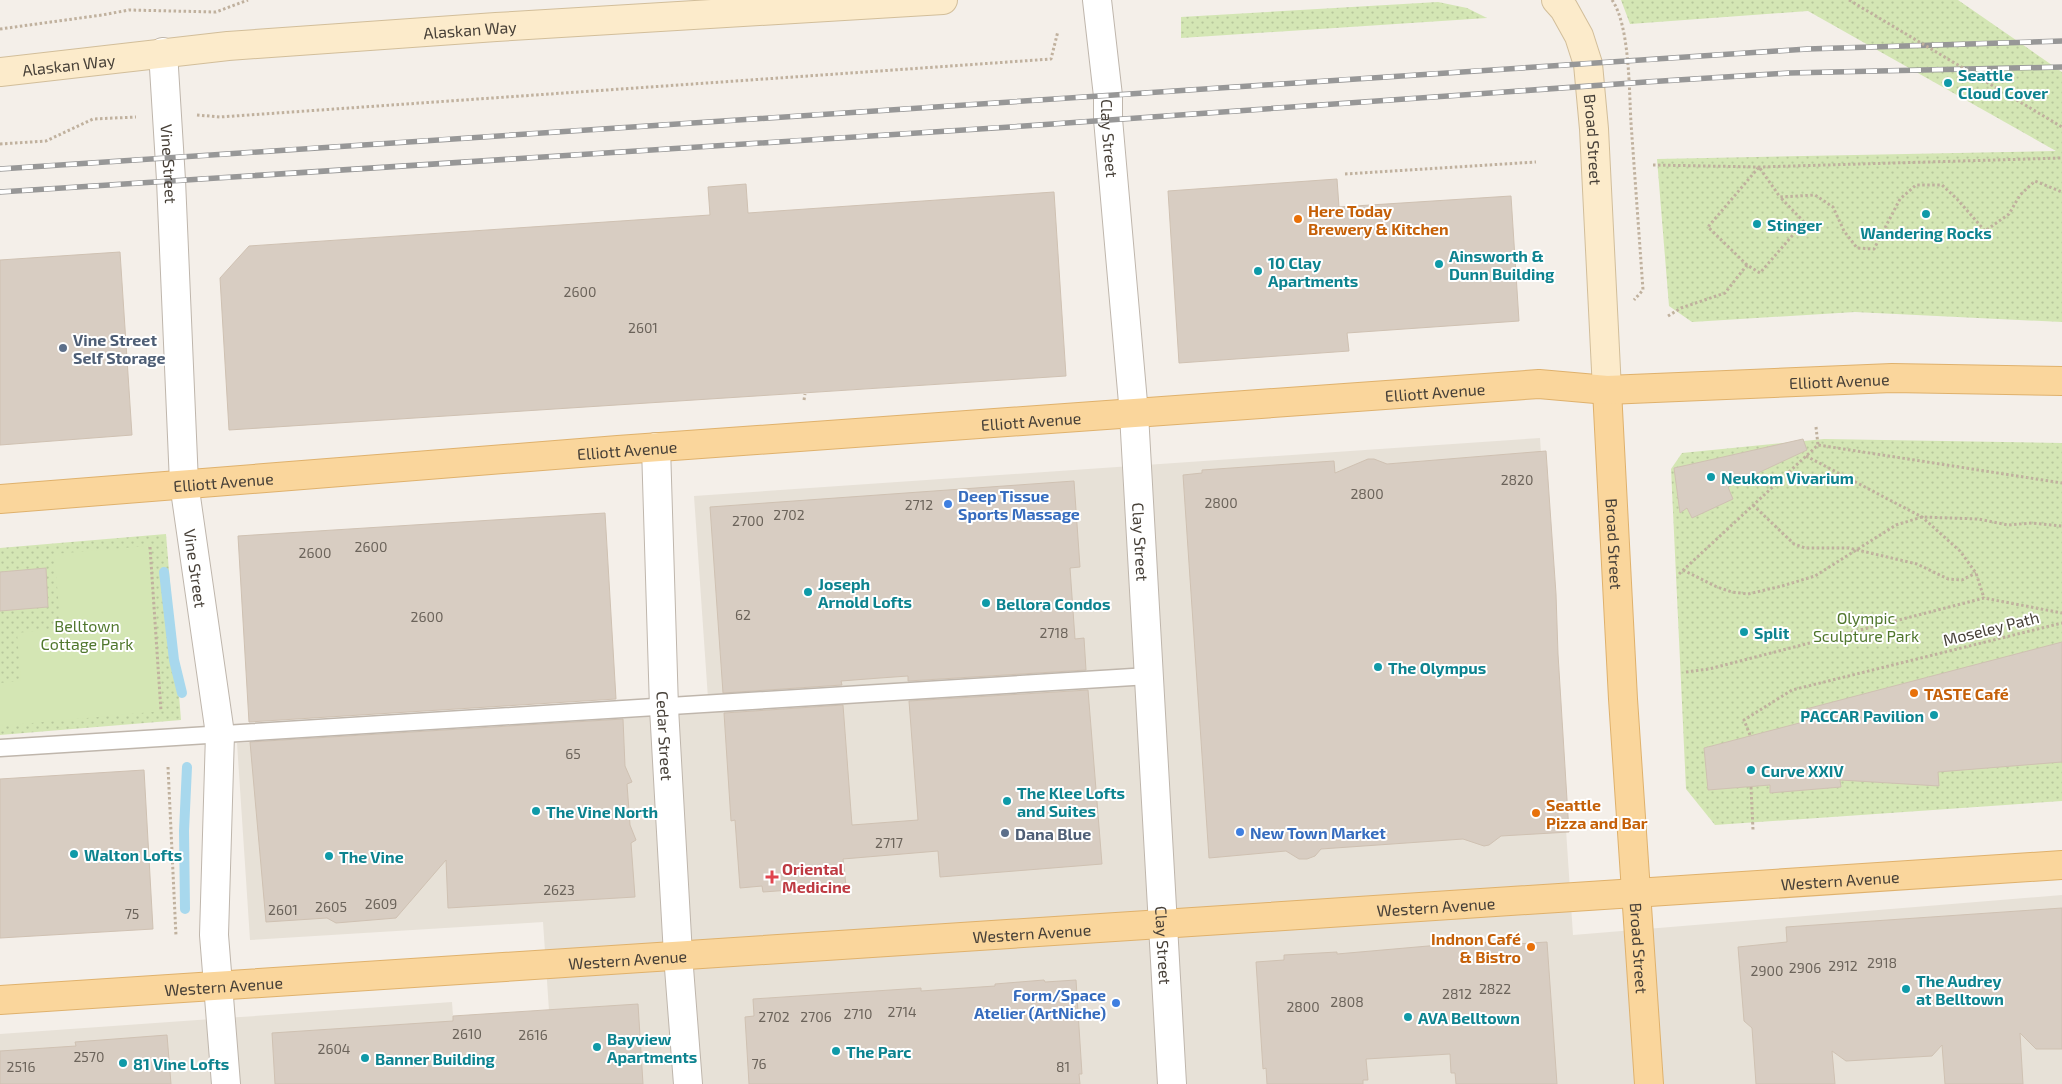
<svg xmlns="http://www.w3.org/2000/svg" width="2062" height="1084" font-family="'Exo 2',sans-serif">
<defs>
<pattern id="grass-dots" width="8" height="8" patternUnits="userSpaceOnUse" patternTransform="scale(1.25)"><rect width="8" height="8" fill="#d4e6b4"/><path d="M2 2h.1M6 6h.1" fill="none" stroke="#b7c69c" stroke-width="1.8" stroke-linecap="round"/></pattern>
</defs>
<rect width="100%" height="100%" fill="#f4efe9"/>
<g fill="#e7e1d7">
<path d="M1540,438l33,497 489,-40v189h-1508l-11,-162 -293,18 -13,-197 472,-30 -15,-217z"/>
<path d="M452,1002l6,82h-458v-50z"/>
</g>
<g fill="url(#grass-dots)">
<path d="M1621,0h337l104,72v250l-207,-10 -163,10 -23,-16 -12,-147 399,-8 -248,-140 -178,13z"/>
<path d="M1438,2l29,6 20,10 -306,20v-21z"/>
<path d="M1824,439l238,4v358l-347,24 -29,-36 -15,-320 11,-16z"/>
<path d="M166,534l15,186 -181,15v-187z"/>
</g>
<path fill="#d4e6b4" d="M148,546l15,165 -163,15v-43l21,-2 -4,-48 44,-5 -7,-74z"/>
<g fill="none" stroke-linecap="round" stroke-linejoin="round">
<g stroke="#a8d8ed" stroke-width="10">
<path d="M164,572l10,88 8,33"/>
<path d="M185,909l-1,-78 3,-64"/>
</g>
</g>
<g fill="#d8cdc2" stroke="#cfc1b2">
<path d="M1337,179l2,28 172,-11 8,125 -172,12 2,18 -170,12 -11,-172z"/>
<path d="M746,184l2,29 306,-21 12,184 -837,54 -9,-152 29,-32 461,-31 -2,-28z"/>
<path d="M120,252l12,183 -132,10v-185z"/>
<path d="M1803,439l4,11 -79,37 5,12 -41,19 -5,-10 -7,5 -6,-45z"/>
<path d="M1546,451l10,143 2,60 11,178 -68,4 -12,9 -5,1 -21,-7 -142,10 -6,7 -8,3h-8l-13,-8 -77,7 -26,-383 19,-2v-3l132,-9 1,12 33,-14h6l13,5z"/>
<path d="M1074,481l6,86 -10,1 5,71 9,-1 2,32 -178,11v-5l-28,2 -39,3 1,4 -119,8 -13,-186z"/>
<path d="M605,513l11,186 -367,23 -11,-186z"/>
<path d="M46,568l2,39 -48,4v-39z"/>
<path d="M2062,642v120l-124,10 1,14 -99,-6 1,7 -71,6v-8l-62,5 -4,-42 103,-27 -1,-12z"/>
<path d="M1088,690l14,174 -162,13 -2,-26 -95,8 3,27 -83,6 -1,-6 -22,2 -5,-68 -4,1 -7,-108 119,-8 9,120 66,-5 -9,-119z"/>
<path d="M623,719l2,47 7,16 -5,2 3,41 6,15 -5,3 4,54 -187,11 -2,-48 -50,58 -60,5 -9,-5 -61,4 -16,-180z"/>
<path d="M144,770l9,159 -153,9v-159z"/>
<path d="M2062,908v141h-26l-16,-16 3,51h-78l-3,-39 -10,11 -86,5 -14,-10 3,33h-79l-4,-56 -8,-7 -6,-74 49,-5 -1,-15z"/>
<path d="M1516,941v3l31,-2 10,142h-101l-1,-11h-4l-1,-19 -84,5 2,21h-5v4h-96l-1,-16 -3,1 -7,-107 28,-2v-5l53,-3v2l114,-10z"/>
<path d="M1044,980l1,2 31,-2 6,94h-3l1,10h-331l-4,-67 9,-1 -1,-17 168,-11v3l74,-5v-2z"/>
<path d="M638,1004l5,80h-368l-3,-51 181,-12v-5z"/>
<path d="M167,1035l4,49h-171v-33l76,-5 -1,-4z"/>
</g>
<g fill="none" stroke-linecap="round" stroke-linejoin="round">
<g stroke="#bfb6ac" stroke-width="19">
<path id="service" d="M0,748l1149,-72"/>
</g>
<g stroke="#bfb6ac" stroke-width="30">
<g id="minor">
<path id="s1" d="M1134,414l38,670"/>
<path id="s2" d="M184,483l36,251 -6,201 12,149"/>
</g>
</g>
<g stroke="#bfb6ac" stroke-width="30">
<g id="tertiary">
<path id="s3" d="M1097,0l11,96v23l26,295"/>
<path id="s4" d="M163,52l8,128 13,303"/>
<path id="s5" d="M656,447l8,261 14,247 10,129"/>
</g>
</g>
<g stroke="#d2be9a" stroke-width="30">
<g id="secondary">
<path id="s6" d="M1556,0l8,9 15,27 9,28 6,65 13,261"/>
<path id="s7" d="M0,72l228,-26 268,-19 447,-27"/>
</g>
</g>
<g stroke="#dfb16c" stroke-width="30">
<g id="primary">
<path id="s8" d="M1607,390l16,309 26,385"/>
<path id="s9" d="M0,499l618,-49 921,-66 68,6 285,-12 170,3"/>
<path id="s10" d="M0,1000l2062,-135"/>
</g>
</g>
<g stroke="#c0b19e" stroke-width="3" stroke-dasharray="2.5 2.5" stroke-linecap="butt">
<path d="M1612,0c18,26 17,91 19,123 4,55 8,111 12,167l-9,10"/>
<path d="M0,29l102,-14 27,-5 87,2 32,-12"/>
<path d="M197,115l23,2 831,-58 7,-28"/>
<path d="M0,144l46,-3 47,-22 43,-2"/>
<path d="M1653,165l106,2 303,-9"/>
<path d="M1345,174l191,-12"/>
<path d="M1747,265l-39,-38 51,-60 21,30"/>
<path d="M1668,316l13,-8 44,-15 22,-28 13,8 44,-51 -24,-25 35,-2 18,12 11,24 13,17 17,1 26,-50 16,-14h26l15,14 28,32 24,-17 11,-19 15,-14 27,11"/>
<path d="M804,400l1,-6"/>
<path d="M1816,427l2,18"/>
<path d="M1806,456l116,61 38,34 16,22 8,25"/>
<path d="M1753,505l41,39 11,4h44l68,16 31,15 14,1 14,-7"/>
<path d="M150,547l11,164"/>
<path d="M1683,570l34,17 15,5 16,2 34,-8 33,-10 81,-51 26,-8 56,2 30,6 24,-2 30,3"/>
<path d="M1679,574l139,-129 244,38"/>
<path d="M1686,672l23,-3 275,-71 78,15"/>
<path d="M1750,735l-6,-15 48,-30 270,-67"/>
<path d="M168,767l8,169"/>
<path d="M1751,787l2,43"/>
</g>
<use href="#service" stroke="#fff" stroke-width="16"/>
<use href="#minor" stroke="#fff" stroke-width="28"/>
<use href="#tertiary" stroke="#fff" stroke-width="28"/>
<use href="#secondary" stroke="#fcebcb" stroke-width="28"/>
<use href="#primary" stroke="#fad69c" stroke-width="28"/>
<g stroke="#979797" stroke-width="5.5">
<g id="rail">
<path d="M0,169l1807,-120 255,-8"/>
<path d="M0,192l1024,-66 622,-44 143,-9 273,-6"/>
</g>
</g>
<use href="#rail" stroke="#fff" stroke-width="4" stroke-dasharray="11" stroke-linecap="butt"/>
<path stroke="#c0b19e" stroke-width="3" stroke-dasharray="2.5 2.5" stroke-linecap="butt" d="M1849,0l213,127"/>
</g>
<g fill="#0f9aa8" stroke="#fff" stroke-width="2">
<circle cx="1948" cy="83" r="5"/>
<circle cx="1926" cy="214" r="5"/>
<circle cx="1757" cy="224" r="5"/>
<circle cx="1439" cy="264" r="5"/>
<circle cx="1258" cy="271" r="5"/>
<circle cx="1711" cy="477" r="5"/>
<circle cx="808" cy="592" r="5"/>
<circle cx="986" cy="603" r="5"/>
<circle cx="1744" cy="632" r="5"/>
<circle cx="1378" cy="667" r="5"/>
<circle cx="1934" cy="715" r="5"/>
<circle cx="1751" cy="770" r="5"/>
<circle cx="1007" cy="801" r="5"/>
<circle cx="536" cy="811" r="5"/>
<circle cx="74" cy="854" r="5"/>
<circle cx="329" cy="856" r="5"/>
<circle cx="1906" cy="989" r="5"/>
<circle cx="1408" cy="1017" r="5"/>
<circle cx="597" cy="1047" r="5"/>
<circle cx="836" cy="1051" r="5"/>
<circle cx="365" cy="1058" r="5"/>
<circle cx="123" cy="1063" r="5"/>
</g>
<g fill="#e8710a" stroke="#fff" stroke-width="2">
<circle cx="1298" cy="219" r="5"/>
<circle cx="1914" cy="693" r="5"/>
<circle cx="1536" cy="813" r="5"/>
<circle cx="1531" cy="947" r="5"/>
</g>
<g fill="#5c6f8a" stroke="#fff" stroke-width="2">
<circle cx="63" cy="348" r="5"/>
<circle cx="1005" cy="833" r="5"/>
</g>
<g fill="#3f7fe0" stroke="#fff" stroke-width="2">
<circle cx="948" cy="504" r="5"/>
<circle cx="1240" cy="832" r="5"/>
<circle cx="1116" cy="1003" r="5"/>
</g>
<path fill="#e0444e" stroke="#fff" stroke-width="2" d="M769.5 869.5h5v5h5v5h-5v5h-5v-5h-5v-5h5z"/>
<g text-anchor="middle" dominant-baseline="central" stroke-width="4" stroke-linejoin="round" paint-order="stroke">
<g font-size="14" fill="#6b635a">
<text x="580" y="291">2600</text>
<text x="643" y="327">2601</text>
<text x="1517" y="479">2820</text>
<text x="1367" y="493">2800</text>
<text x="1221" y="502">2800</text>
<text x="919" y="504">2712</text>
<text x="789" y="514">2702</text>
<text x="748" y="520">2700</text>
<text x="371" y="546">2600</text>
<text x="315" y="552">2600</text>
<text x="743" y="614">62</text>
<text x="427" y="616">2600</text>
<text x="1054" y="632">2718</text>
<text x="573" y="753">65</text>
<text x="889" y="842">2717</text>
<text x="559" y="889">2623</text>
<text x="381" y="903">2609</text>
<text x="331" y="906">2605</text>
<text x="283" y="909">2601</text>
<text x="132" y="913">75</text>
<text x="1882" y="962">2918</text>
<text x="1843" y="965">2912</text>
<text x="1805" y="967">2906</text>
<text x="1767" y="970">2900</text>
<text x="1495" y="988">2822</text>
<text x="1457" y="993">2812</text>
<text x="1347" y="1001">2808</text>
<text x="1303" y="1006">2800</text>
<text x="902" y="1011">2714</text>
<text x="858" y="1013">2710</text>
<text x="774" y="1016">2702</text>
<text x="816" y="1016">2706</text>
<text x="467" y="1033">2610</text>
<text x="533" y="1034">2616</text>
<text x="334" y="1048">2604</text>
<text x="89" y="1056">2570</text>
<text x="759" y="1063">76</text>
<text x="21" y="1066">2516</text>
<text x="1063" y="1066">81</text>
</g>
<g font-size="16" fill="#474038" stroke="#fff">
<text stroke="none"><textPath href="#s7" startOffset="472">Alaskan Way</textPath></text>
<text stroke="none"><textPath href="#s7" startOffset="69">Alaskan Way</textPath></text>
<text stroke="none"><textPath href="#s3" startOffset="139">Clay Street</textPath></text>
<text stroke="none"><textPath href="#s6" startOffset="148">Broad Street</textPath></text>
<text stroke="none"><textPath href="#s4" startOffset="112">Vine Street</textPath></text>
<text stroke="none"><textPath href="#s9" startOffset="1844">Elliott Avenue</textPath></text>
<text stroke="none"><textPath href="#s9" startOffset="1439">Elliott Avenue</textPath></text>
<text stroke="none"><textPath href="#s9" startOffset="1034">Elliott Avenue</textPath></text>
<text stroke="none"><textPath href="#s9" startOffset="629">Elliott Avenue</textPath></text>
<text stroke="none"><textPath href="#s9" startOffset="224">Elliott Avenue</textPath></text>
<text stroke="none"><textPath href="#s1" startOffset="128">Clay Street</textPath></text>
<text stroke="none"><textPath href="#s8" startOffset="154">Broad Street</textPath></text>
<text stroke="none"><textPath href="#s2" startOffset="86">Vine Street</textPath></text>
<text transform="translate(1991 628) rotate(-14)">Moseley Path</text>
<text stroke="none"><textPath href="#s5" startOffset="289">Cedar Street</textPath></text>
<text stroke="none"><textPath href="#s10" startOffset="1844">Western Avenue</textPath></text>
<text stroke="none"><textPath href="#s10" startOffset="1439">Western Avenue</textPath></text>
<text stroke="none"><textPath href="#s10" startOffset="1034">Western Avenue</textPath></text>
<text stroke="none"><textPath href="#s1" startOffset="532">Clay Street</textPath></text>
<text stroke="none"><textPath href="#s8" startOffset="559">Broad Street</textPath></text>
<text stroke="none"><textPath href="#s10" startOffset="629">Western Avenue</textPath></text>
<text stroke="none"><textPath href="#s10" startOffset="224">Western Avenue</textPath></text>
</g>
<g font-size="16" font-weight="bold" fill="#0d838f" stroke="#fff" text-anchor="start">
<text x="1958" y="74">Seattle<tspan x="1958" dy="18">Cloud Cover</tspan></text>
<text x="1767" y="224">Stinger</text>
<text x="1926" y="232" text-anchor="middle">Wandering Rocks</text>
<text x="1449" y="255">Ainsworth &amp;<tspan x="1449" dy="18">Dunn Building</tspan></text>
<text x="1268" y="262">10 Clay<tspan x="1268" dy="18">Apartments</tspan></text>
<text x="1721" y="477">Neukom Vivarium</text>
<text x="818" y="583">Joseph<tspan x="818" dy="18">Arnold Lofts</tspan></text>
<text x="996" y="603">Bellora Condos</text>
<text x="1754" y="632">Split</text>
<text x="1388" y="667">The Olympus</text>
<text x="1924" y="715" text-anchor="end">PACCAR Pavilion</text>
<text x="1761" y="770">Curve XXIV</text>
<text x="1017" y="792">The Klee Lofts<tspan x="1017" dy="18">and Suites</tspan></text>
<text x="546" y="811">The Vine North</text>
<text x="84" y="854">Walton Lofts</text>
<text x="339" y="856">The Vine</text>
<text x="1916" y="980">The Audrey<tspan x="1916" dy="18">at Belltown</tspan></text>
<text x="1418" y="1017">AVA Belltown</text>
<text x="607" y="1038">Bayview<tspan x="607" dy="18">Apartments</tspan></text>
<text x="846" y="1051">The Parc</text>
<text x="375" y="1058">Banner Building</text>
<text x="133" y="1063">81 Vine Lofts</text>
</g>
<g font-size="16" font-weight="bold" fill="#c56008" stroke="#fff" text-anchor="start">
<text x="1308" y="210">Here Today<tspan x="1308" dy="18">Brewery &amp; Kitchen</tspan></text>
<text x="1924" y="693">TASTE Café</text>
<text x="1546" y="804">Seattle<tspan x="1546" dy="18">Pizza and Bar</tspan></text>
<text x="1521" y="938" text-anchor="end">Indnon Café<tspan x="1521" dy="18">&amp; Bistro</tspan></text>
</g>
<g font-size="16" font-weight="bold" fill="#4e5e75" stroke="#fff" text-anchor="start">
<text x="73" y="339">Vine Street<tspan x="73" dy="18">Self Storage</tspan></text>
<text x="1015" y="833">Dana Blue</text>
</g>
<g font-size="16" font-weight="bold" fill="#366cbe" stroke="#fff" text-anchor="start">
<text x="958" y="495">Deep Tissue<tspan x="958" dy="18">Sports Massage</tspan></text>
<text x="1250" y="832">New Town Market</text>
<text x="1106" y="994" text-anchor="end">Form/Space<tspan x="1106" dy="18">Atelier (ArtNiche)</tspan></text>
</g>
<g font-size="16" fill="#50772d" stroke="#fff">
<text x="1866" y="617">Olympic<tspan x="1866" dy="18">Sculpture Park</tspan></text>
<text x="87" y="625">Belltown<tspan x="87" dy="18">Cottage Park</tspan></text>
</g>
<g font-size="16" font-weight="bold" fill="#be3a42" stroke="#fff" text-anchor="start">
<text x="782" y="868">Oriental<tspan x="782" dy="18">Medicine</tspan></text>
</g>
</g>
</svg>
